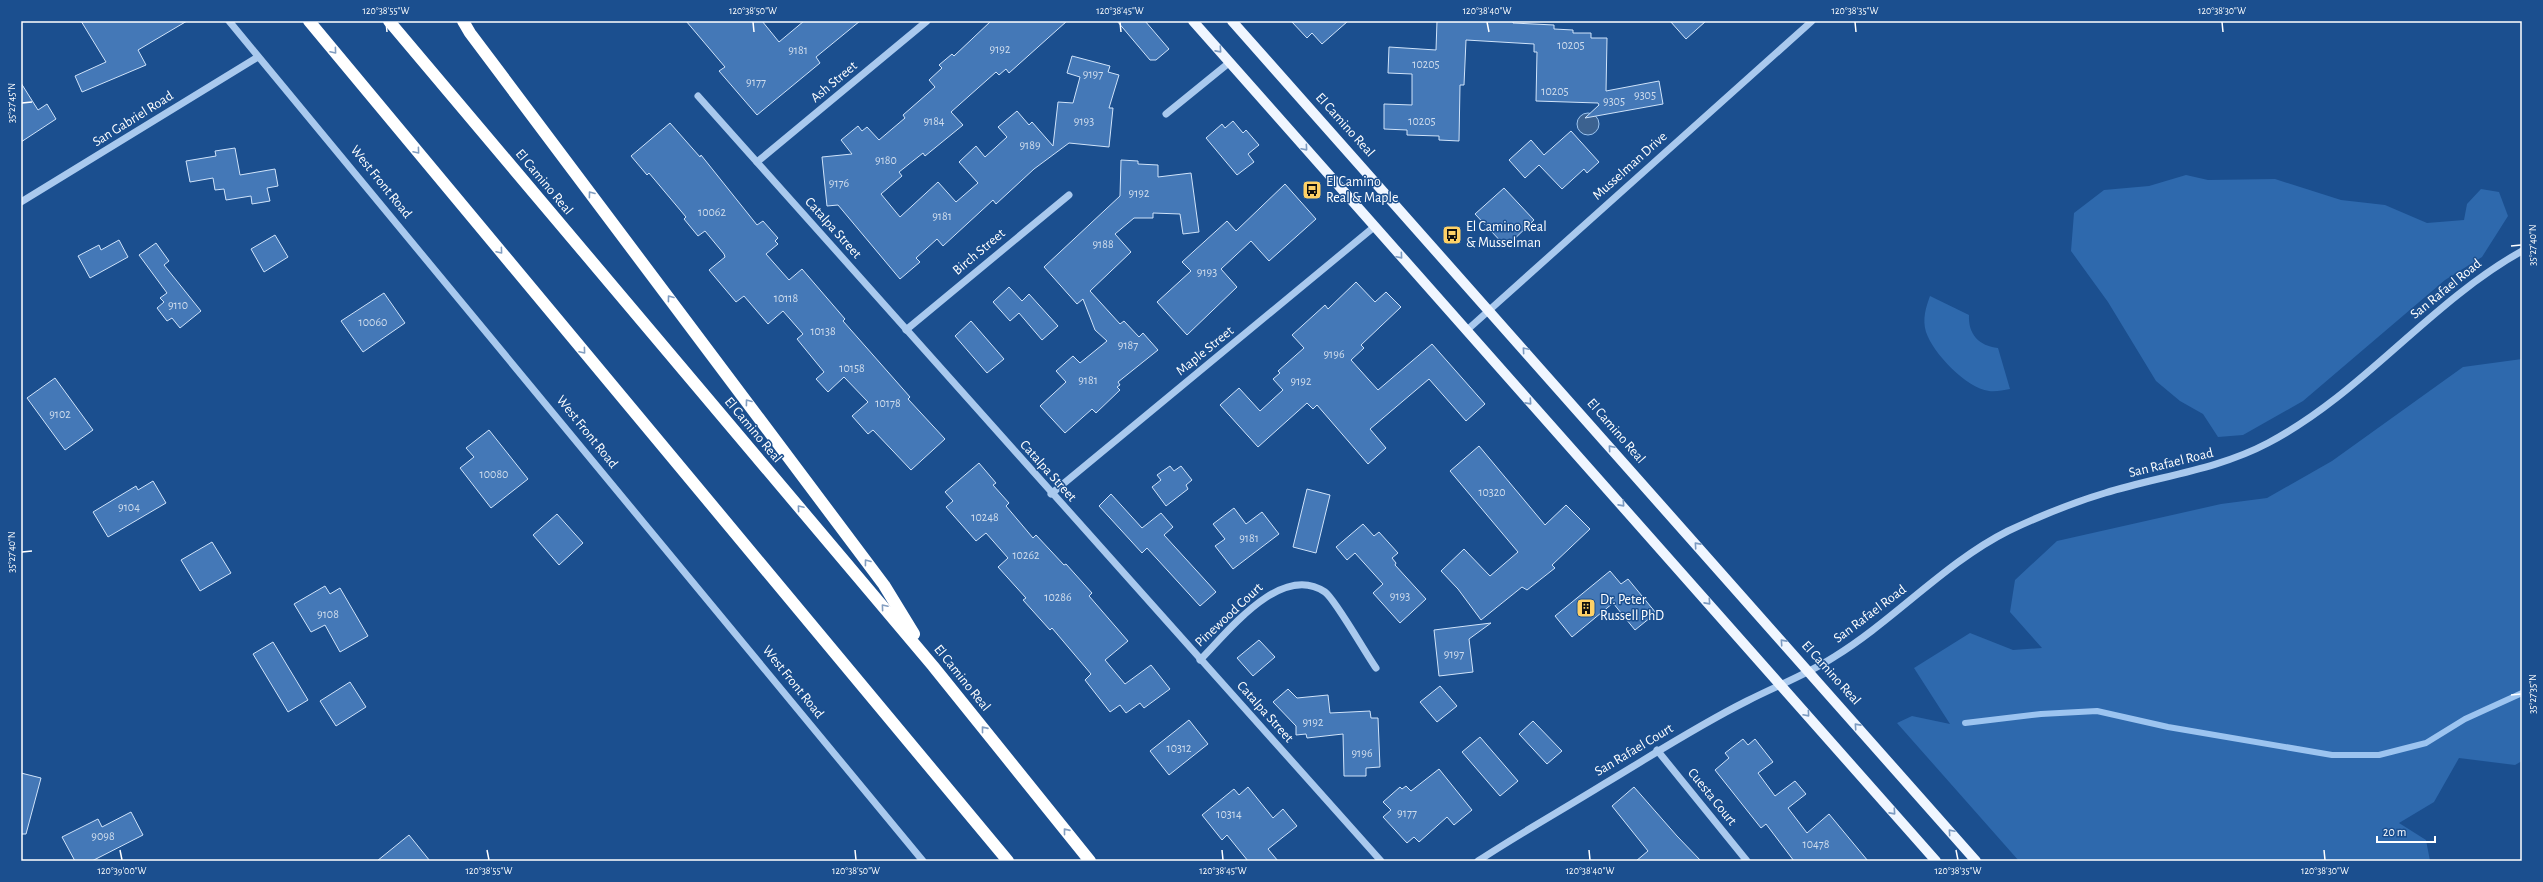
<svg xmlns="http://www.w3.org/2000/svg" width="2543" height="882" font-family="'Alegreya Sans',sans-serif">
<rect width="100%" height="100%" fill="#1b4f8f"/>
<g fill="#2e69ad">
<path d="M2186,175l22,5 67,-1 66,21 44,5 42,18 37,-3 3,-16 14,-15 18,3 9,24 -26,41 -37,23 -142,121 -60,34 -25,2 -15,-23 -23,-13 -24,-20 -48,-79 -37,-51 3,-38 30,-23 45,-4z"/>
<path d="M1930,296l39,19c-1,19 10,31 29,33l12,41c-7,1 -14,3 -21,2 -23,-3 -56,-38 -63,-59 -4,-13 0,-25 4,-36z"/>
<path d="M2522,359v402l-7,4 -56,-7 -25,44 -35,21 27,17 4,21h-411l-122,-138 15,-7 38,8 -36,-56 56,-35 43,17 29,-2 -32,-36 5,-32 42,-39 164,-37 46,-6 65,-37 131,-94z"/>
</g>
<circle fill="#3c6290" stroke="#9cc4f0" cx="1588" cy="124" r="11"/>
<g fill="none" stroke-linecap="round" stroke-linejoin="round">
<path stroke="#9cc4f0" stroke-width="6" d="M1965,723l76,-9 56,-3 71,16 164,28h47l47,-12 39,-24 57,-26"/>
</g>
<g fill="#4478b7" stroke="#cfe3fa">
<path d="M81,21h106l-49,29 8,15 -64,27 -7,-16 31,-14z"/>
<path d="M686,21h76l17,21 25,-21h56l-44,36 4,6 -63,52 -38,-44 6,-4z"/>
<path d="M991,21h76l-58,52 -3,-4 -7,6 -3,-3 -45,40 12,13 -38,31 -2,-3 -24,19 3,4 -21,18 19,23 38,-35 18,20 22,-19 -19,-21 17,-16 9,11 22,-20 -9,-10 19,-16 12,14 3,-3 21,24 5,-44 15,1 7,-26 -13,-4 5,-17 38,10 -2,6 11,3 -10,33h4l-4,39 -40,-4 -35,26 -38,35 -3,-4 -50,46 -6,-7 -21,19 4,4 -20,17 -62,-74 -11,1 -5,-49 30,-3 -11,-14 17,-14 4,5 5,-4 12,13 26,-22 -2,-3 32,-28 -6,-7 13,-12 -3,-3 13,-11 2,2z"/>
<path d="M1117,21h28l24,28 -13,11h-6z"/>
<path d="M1291,21h57l-26,23 -10,-11 -5,5z"/>
<path d="M1437,21h76v2l41,2v4l19,1v3h18v5h16l-1,53 53,-10 4,23 -78,14 14,-13 -1,-2 -62,-2 1,-49h-3v-8l-68,-4 -2,45h-4l-1,56 -20,-1v-4l-32,-1v-5l-23,-1v-25l28,1v-31l-24,-1 1,-26 47,3z"/>
<path d="M1670,21h36l-20,18z"/>
<path d="M21,83l17,27 9,-6 9,15 -35,23z"/>
<path d="M1233,121l10,12 3,-3 13,15 -11,9 6,8 -17,13 -31,-37 16,-14 3,4z"/>
<path d="M670,123l30,34 1,-2 56,70 6,-4 15,17 -3,3 3,3 -12,10 23,26 13,-11 43,50 -2,2 67,76 -2,2 37,40 -34,31 -38,-40 -5,4 -16,-18 16,-14 -24,-25 -16,15 -12,-13 8,-7 -27,-33 6,-5 -20,-23 -15,13 -24,-28 -8,6 -27,-32 16,-13 -1,-3 -19,-23 -7,5 -14,-17 2,-2 -37,-44 -2,2 -16,-19z"/>
<path d="M1571,131l28,31 -12,11 -3,-4 -22,20 -23,-24 -14,13 -16,-18 22,-20 13,15z"/>
<path d="M235,148l5,27 35,-6 3,17 -11,2 3,13 -18,3 -1,-8 -25,4 -2,-11 -9,1 -2,-12 -23,4 -4,-21 30,-5 -1,-5z"/>
<path d="M1121,160l17,1v3l20,1v12l33,-4 8,59 -16,2 -3,-20 -27,-1v5h-19l-19,16 16,18 -41,39 30,33 4,-3 15,16 4,-4 15,17 -40,32 2,3 -3,2 3,3 -24,23 -4,-4 -27,24 -25,-27 26,-24 -10,-11 17,-15 7,7 27,-22 -12,-11 -12,-31 -6,5 -33,-37 76,-71z"/>
<path d="M1285,184l31,35 -47,42 -18,-20 -30,28 16,18 -50,48 -30,-33 34,-31 -9,-9 45,-41 9,10z"/>
<path d="M1504,188l30,32 -28,27 -31,-33z"/>
<path d="M275,235l13,22 -24,15 -13,-23z"/>
<path d="M119,240l9,17 -38,21 -12,-22 21,-11 2,5z"/>
<path d="M156,243l13,18 -5,4 37,46 -21,17 -8,-10 -5,3 -10,-13 7,-6 -4,-4 7,-5 -28,-38z"/>
<path d="M1356,282l19,20 11,-10 15,15 -40,38 3,3 -13,12 27,30 54,-46 53,60 -19,17 -37,-42 -59,50 16,19 -18,16 -51,-59 -4,4 -6,-6 -49,44 -38,-42 19,-17 21,23 23,-21 -10,-11 7,-6 -2,-2 26,-23 -12,-13 33,-30 3,4z"/>
<path d="M1009,287l13,14 7,-7 29,32 -16,14 -23,-27 -9,8 -17,-19z"/>
<path d="M384,293l21,30 -42,29 -22,-31z"/>
<path d="M971,321l33,38 -17,14 -32,-37z"/>
<path d="M55,378l38,52 -28,20 -38,-52z"/>
<path d="M489,430l39,49 -37,29 -31,-40 14,-11 -8,-9z"/>
<path d="M1479,446l66,79 21,-20 24,24 -38,36 3,3 -28,22 -5,-3 -41,33 -23,-31 -17,-18 23,-22 26,27 28,-24 -68,-81z"/>
<path d="M979,463l17,20 -3,2 16,18 -3,3 27,32 3,-3 28,30 2,-1 26,29 -3,3 39,45 -23,19 20,24 26,-19 19,24 -26,19 -4,-5 -14,10 -6,-8 -10,7 -25,-32 6,-6 -39,-46 -2,2 -27,-30 3,-2 -28,-31 10,-9 -22,-25 -10,8 -30,-34 7,-6 -8,-9z"/>
<path d="M1170,466l4,5 7,-5 11,14 -6,5 2,4 -22,17 -14,-19 9,-7 -4,-5z"/>
<path d="M153,481l13,22 -58,34 -15,-25 43,-26 2,4z"/>
<path d="M1307,489l23,6 -14,58 -23,-6z"/>
<path d="M1111,494l31,34 19,-15 12,14 -9,8 52,57 -16,14 -53,-58 -5,5 -43,-47z"/>
<path d="M1234,508l12,16 16,-12 17,22 -46,35 -18,-23 10,-7 -12,-15z"/>
<path d="M557,514l26,29 -24,22 -26,-30z"/>
<path d="M1363,524l11,12 5,-4 19,21 -6,5 4,5 -1,2 31,34 -26,24 -27,-30 10,-9 -28,-31 -8,7 -11,-13z"/>
<path d="M212,542l19,31 -31,18 -19,-31z"/>
<path d="M1610,571l11,13 7,-5 28,34 -21,17 -22,-27 -41,34 -17,-21z"/>
<path d="M325,586l5,8 10,-6 28,48 -28,16 -15,-27 -14,7 -17,-28z"/>
<path d="M1491,623l-22,16 4,33 -34,4 -5,-46z"/>
<path d="M1259,640l16,17 -22,19 -16,-18z"/>
<path d="M273,642l35,58 -20,12 -35,-58z"/>
<path d="M350,682l16,25 -30,19 -16,-25z"/>
<path d="M1440,686l17,20 -20,16 -17,-20z"/>
<path d="M1288,689l9,9 31,-3 2,18 40,-2 1,7h7l2,49 -14,1v8h-22l-1,-42 -36,4 -1,-4 -10,1v-9l-23,-24z"/>
<path d="M1189,720l19,24 -39,31 -19,-24z"/>
<path d="M1533,721l29,30 -15,13 -28,-30z"/>
<path d="M1480,737l38,44 -18,15 -38,-44z"/>
<path d="M1743,739l5,6 7,-6 18,23 -15,11 17,23 20,-15 11,13 -18,14 19,25 22,-19 39,47h-74l-28,-37 -5,4 -46,-58 14,-12 -4,-5z"/>
<path d="M1439,769l33,41 -18,15 -7,-8 -28,25 -5,-5 -7,6 -24,-26 8,-7 -8,-8 17,-15 2,2 4,-3 5,5z"/>
<path d="M21,773l20,5 -15,56h-5z"/>
<path d="M1248,787l25,31 10,-9 14,17 -29,23 10,12h-30l-21,-26 -5,5 -20,-25 32,-26 5,6z"/>
<path d="M1634,787l43,49 24,25h-65l12,-10 -36,-45z"/>
<path d="M131,812l12,23 -51,26h-17l-13,-24 36,-18 4,8z"/>
<path d="M409,835l21,26h-53z"/>
</g>
<g fill="none" stroke-linecap="round" stroke-linejoin="round">
<g stroke="#a9c9ee" stroke-width="7">
<path d="M229,21l694,840"/>
<path d="M698,96l683,765"/>
<path d="M1166,114l64,-52"/>
<path d="M757,162l170,-141"/>
<path d="M21,202l237,-145"/>
<path d="M906,330l163,-135"/>
<path d="M1466,331l346,-310"/>
<path d="M1051,494l323,-267"/>
<path d="M1200,660c28,-28 81,-98 125,-68 10,7 41,62 51,76"/>
<path d="M1657,750l90,111"/>
<path d="M1478,861c41,-27 84,-51 126,-77 47,-28 93,-58 143,-83 29,-15 59,-26 87,-44 59,-36 112,-95 174,-126 32,-15 63,-28 97,-38 55,-17 112,-23 163,-50 95,-50 161,-140 254,-192"/>
</g>
<g stroke="#f0f6ff" stroke-width="10">
<path d="M1193,21l743,840"/>
<path d="M1232,21l744,840"/>
</g>
<g stroke="#fff" stroke-width="12">
<path d="M309,21l699,840"/>
<path d="M389,21l544,645 157,195"/>
<path d="M463,21l7,12 414,552 30,49"/>
</g>
</g>
<defs><path id="oneway-chevron" d="M-2-3.5L2.5 0L-2 3.5" fill="none" stroke-width="1.6" stroke-linecap="round" stroke-linejoin="round"/></defs>
<g stroke="#7b9ac1">
<use href="#oneway-chevron" transform="translate(1219 50) rotate(48)"/>
<use href="#oneway-chevron" transform="translate(1305 148) rotate(49)"/>
<use href="#oneway-chevron" transform="translate(1400 256) rotate(49)"/>
<use href="#oneway-chevron" transform="translate(1525 350) rotate(-131)"/>
<use href="#oneway-chevron" transform="translate(1529 402) rotate(48)"/>
<use href="#oneway-chevron" transform="translate(1611 448) rotate(-131)"/>
<use href="#oneway-chevron" transform="translate(1622 504) rotate(48)"/>
<use href="#oneway-chevron" transform="translate(1697 545) rotate(-132)"/>
<use href="#oneway-chevron" transform="translate(1708 602) rotate(48)"/>
<use href="#oneway-chevron" transform="translate(1783 642) rotate(-132)"/>
<use href="#oneway-chevron" transform="translate(1807 714) rotate(49)"/>
<use href="#oneway-chevron" transform="translate(1857 726) rotate(-132)"/>
<use href="#oneway-chevron" transform="translate(1893 812) rotate(48)"/>
<use href="#oneway-chevron" transform="translate(1951 832) rotate(-131)"/>
</g>
<g stroke="#829ec1">
<use href="#oneway-chevron" transform="translate(334 51) rotate(50)"/>
<use href="#oneway-chevron" transform="translate(417 151) rotate(50)"/>
<use href="#oneway-chevron" transform="translate(591 194) rotate(-127)"/>
<use href="#oneway-chevron" transform="translate(500 251) rotate(50)"/>
<use href="#oneway-chevron" transform="translate(670 298) rotate(-127)"/>
<use href="#oneway-chevron" transform="translate(583 351) rotate(50)"/>
<use href="#oneway-chevron" transform="translate(748 402) rotate(-127)"/>
<use href="#oneway-chevron" transform="translate(800 508) rotate(-130)"/>
<use href="#oneway-chevron" transform="translate(867 562) rotate(-127)"/>
<use href="#oneway-chevron" transform="translate(884 607) rotate(-130)"/>
<use href="#oneway-chevron" transform="translate(984 729) rotate(-129)"/>
<use href="#oneway-chevron" transform="translate(1066 831) rotate(-129)"/>
</g>
<path fill="none" stroke="#fff" stroke-width="1.5" d="M386,22l1,10M753,22l1,10M1120,22l1,10M1487,22l2,10M1855,22l1,10M2222,22l1,10M22,103l10,-1M2511,246l10,-1M22,552l10,-1M2511,695l10,-1M120,850l2,10M487,850l2,10M855,850l1,10M1222,850l1,10M1589,850l1,10M1956,850l2,10M2324,850l1,10"/>
<defs>
<g id="bus-square" transform="scale(1)"><rect x="-9" y="-9" width="18" height="18" rx="4" fill="#ffd166" stroke="#1b4f8f"/><path d="M-5-6H5V4H4V6H2V4H-2V6H-4V4H-5ZM-3.5-4V0h7V-4ZM-3.5 1.2v1.5H-2V1.2ZM2 1.2v1.5H3.5V1.2Z" fill="#111"/></g>
<g id="building-square" transform="scale(1)"><rect x="-9" y="-9" width="18" height="18" rx="4" fill="#ffd166" stroke="#1b4f8f"/><path d="M-4-6H4V6H1V3H-1V6H-4ZM-2.5-4.3h1.7v1.8h-1.7ZM.8-4.3h1.7v1.8H.8ZM-2.5-1h1.7V.8h-1.7ZM.8-1h1.7V.8H.8Z" fill="#111"/></g>
</defs>
<g fill-rule="evenodd">
<use href="#bus-square" x="1312" y="190"/>
<use href="#bus-square" x="1452" y="235"/>
<use href="#building-square" x="1586" y="608"/>
</g>
<g text-anchor="middle" dominant-baseline="central" stroke-width="3" stroke-linejoin="round" paint-order="stroke">
<g font-size="12" fill="#d0dded">
<text x="1571" y="45">10205</text>
<text x="1000" y="49">9192</text>
<text x="798" y="50">9181</text>
<text x="1426" y="64">10205</text>
<text x="1093" y="74">9197</text>
<text x="756" y="82">9177</text>
<text x="1555" y="91">10205</text>
<text x="1645" y="95">9305</text>
<text x="1614" y="101">9305</text>
<text x="934" y="121">9184</text>
<text x="1084" y="121">9193</text>
<text x="1422" y="121">10205</text>
<text x="1030" y="145">9189</text>
<text x="886" y="160">9180</text>
<text x="839" y="183">9176</text>
<text x="1139" y="193">9192</text>
<text x="712" y="212">10062</text>
<text x="942" y="216">9181</text>
<text x="1103" y="244">9188</text>
<text x="1207" y="272">9193</text>
<text x="786" y="298">10118</text>
<text x="178" y="305">9110</text>
<text x="373" y="322">10060</text>
<text x="823" y="331">10138</text>
<text x="1128" y="345">9187</text>
<text x="1334" y="354">9196</text>
<text x="852" y="368">10158</text>
<text x="1088" y="380">9181</text>
<text x="1301" y="381">9192</text>
<text x="888" y="403">10178</text>
<text x="60" y="414">9102</text>
<text x="494" y="474">10080</text>
<text x="1492" y="492">10320</text>
<text x="129" y="507">9104</text>
<text x="985" y="517">10248</text>
<text x="1249" y="538">9181</text>
<text x="1026" y="555">10262</text>
<text x="1400" y="596">9193</text>
<text x="1058" y="597">10286</text>
<text x="328" y="614">9108</text>
<text x="1454" y="654">9197</text>
<text x="1313" y="722">9192</text>
<text x="1179" y="748">10312</text>
<text x="1362" y="753">9196</text>
<text x="1407" y="813">9177</text>
<text x="1229" y="814">10314</text>
<text x="103" y="836">9098</text>
<text x="1816" y="844">10478</text>
</g>
<g font-size="14" fill="#fff" stroke="#1b4f8f">
<text transform="translate(834 82) rotate(-40)">Ash Street</text>
<text transform="translate(133 119) rotate(-32)">San Gabriel Road</text>
<text transform="translate(1345 125) rotate(48)">El Camino Real</text>
<text transform="translate(1630 166) rotate(-42)">Musselman Drive</text>
<text transform="translate(381 182) rotate(51)">West Front Road</text>
<text transform="translate(544 182) rotate(50)">El Camino Real</text>
<text transform="translate(833 228) rotate(48)">Catalpa Street</text>
<text transform="translate(979 252) rotate(-40)">Birch Street</text>
<text transform="translate(2446 289) rotate(-39)">San Rafael Road</text>
<text transform="translate(1205 351) rotate(-39)">Maple Street</text>
<text transform="translate(753 430) rotate(50)">El Camino Real</text>
<text transform="translate(1616 431) rotate(49)">El Camino Real</text>
<text transform="translate(587 432) rotate(51)">West Front Road</text>
<text transform="translate(2171 463) rotate(-14)">San Rafael Road</text>
<text transform="translate(1048 471) rotate(48)">Catalpa Street</text>
<text transform="translate(1870 614) rotate(-37)">San Rafael Road</text>
<text transform="translate(1229 615) rotate(-43)">Pinewood Court</text>
<text transform="translate(1831 673) rotate(48)">El Camino Real</text>
<text transform="translate(962 678) rotate(51)">El Camino Real</text>
<text transform="translate(793 682) rotate(51)">West Front Road</text>
<text transform="translate(1265 712) rotate(48)">Catalpa Street</text>
<text transform="translate(1634 750) rotate(-31)">San Rafael Court</text>
<text transform="translate(1712 797) rotate(51)">Cuesta Court</text>
</g>
<g font-size="14" fill="#fff" stroke="#1b4f8f" text-anchor="start">
<text x="1326" y="182">El Camino<tspan x="1326" dy="16">Real &amp; Maple</tspan></text>
<text x="1466" y="227">El Camino Real<tspan x="1466" dy="16">&amp; Musselman</tspan></text>
<text x="1600" y="600">Dr. Peter<tspan x="1600" dy="16">Russell PhD</tspan></text>
</g>
</g>
<rect width="2543" height="882" fill="none" stroke="#1b4f8f" stroke-width="44"/>
<path d="M2377 836v6h58v-6" fill="none" stroke="#ffffff" stroke-width="2"/>
<text x="2383" y="836" font-size="12" fill="#ffffff" stroke="#1b4f8f" stroke-width="3" paint-order="stroke">20 m</text>
<rect x="22" y="22" width="2499" height="838" fill="none" stroke="#fff" stroke-width="1.5"/>
<g font-size="10" text-anchor="middle" fill="#fff">
<text x="386" y="14">120°38'55"W</text>
<text x="753" y="14">120°38'50"W</text>
<text x="1120" y="14">120°38'45"W</text>
<text x="1487" y="14">120°38'40"W</text>
<text x="1855" y="14">120°38'35"W</text>
<text x="2222" y="14">120°38'30"W</text>
<text transform="translate(11 103) rotate(-90)" y="4">35°27'45"N</text>
<text transform="translate(2532 245) rotate(-90)" y="4">35°27'40"N</text>
<text transform="translate(11 552) rotate(-90)" y="4">35°27'40"N</text>
<text transform="translate(2532 694) rotate(-90)" y="4">35°27'35"N</text>
<text x="122" y="874">120°39'00"W</text>
<text x="489" y="874">120°38'55"W</text>
<text x="856" y="874">120°38'50"W</text>
<text x="1223" y="874">120°38'45"W</text>
<text x="1590" y="874">120°38'40"W</text>
<text x="1958" y="874">120°38'35"W</text>
<text x="2325" y="874">120°38'30"W</text>
</g>
</svg>
